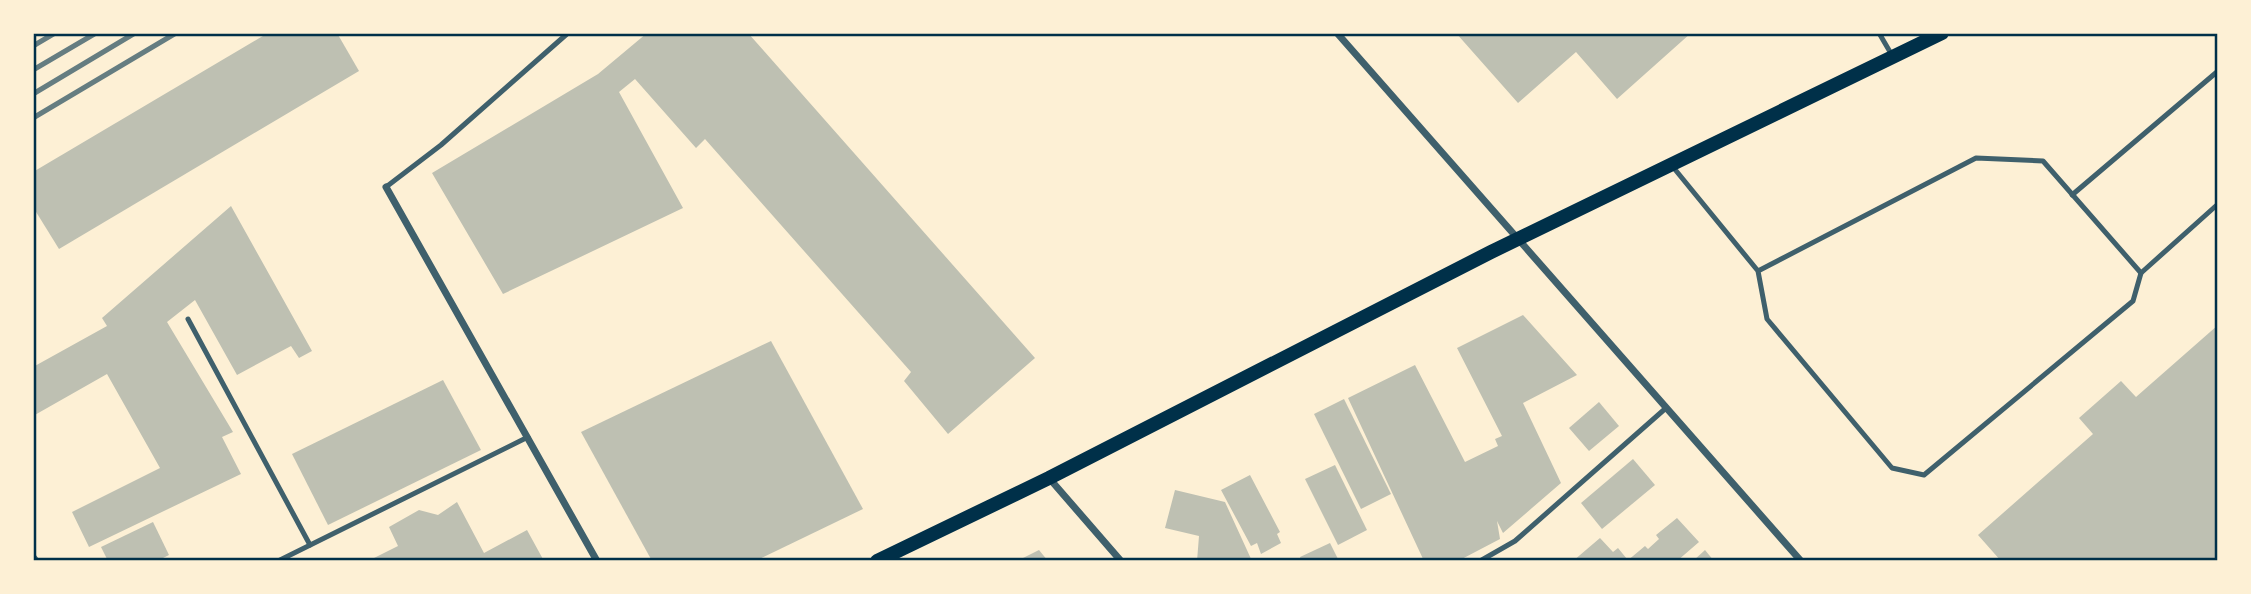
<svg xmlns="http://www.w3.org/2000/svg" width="2251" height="594" font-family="'Sofia Sans Condensed',sans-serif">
<rect width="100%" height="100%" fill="#fdf0d5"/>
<g fill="#bec0b2">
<path d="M268,33h69l22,38 -300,178 -26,-42v-35z"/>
<path d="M647,33h101l287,325 -87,76 -44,-53 7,-9 -206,-233 -9,9 -61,-69 -16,13 64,116 -180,86 -71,-121 166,-99z"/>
<path d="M1456,33h235l-74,66 -41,-47 -58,51z"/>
<path d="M231,206l81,145 -13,7 -8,-12 -54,29 -42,-75 -28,22 66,110 -11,5 19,37 -152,73 -17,-35 88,-44 -53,-94 -74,42v-49l74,-41 -5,-8z"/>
<path d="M1523,315l54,60 -54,28 38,80 -58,50 -6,-12 3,18 -42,22h-34l-76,-163 67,-33 50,97 33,-16 -3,-7 7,-3 -45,-88z"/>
<path d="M2218,325v236h-217l-23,-26 115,-101 -14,-16 42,-37 15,16z"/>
<path d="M771,341l92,168 -108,52h-103l-71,-129z"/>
<path d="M443,380l38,70 -153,75 -36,-71z"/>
<path d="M1344,399l47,95 -30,15 -47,-95z"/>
<path d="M1599,402l20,24 -30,25 -20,-23z"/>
<path d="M1633,459l22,26 -53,44 -21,-26z"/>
<path d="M1335,465l32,65 -29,15 -33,-66z"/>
<path d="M1250,475l30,57 -3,2 4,9 -20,11 -4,-11 -6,3 -30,-56z"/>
<path d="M1175,490l50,12 27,59h-55l2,-25 -34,-8z"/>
<path d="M457,502l27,51 43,-23 17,31h-176l30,-15 -9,-19 30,-17 19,5z"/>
<path d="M1677,518l22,24 -22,19h-50l18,-15 3,3 11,-10 -3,-4z"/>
<path d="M153,522l16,33 -12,6h-49l-7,-14z"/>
<path d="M1600,538l13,14 5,-4 9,11 -2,2h-52z"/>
<path d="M1330,543l9,18h-38l-1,-4z"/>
<path d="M1039,550l9,11h-31z"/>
<path d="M1705,550l9,11h-21z"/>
</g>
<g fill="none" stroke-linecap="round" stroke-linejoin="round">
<g stroke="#3f606c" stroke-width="5">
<path d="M1879,33l14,24"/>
<path d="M1673,167l85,104 9,48 125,149 32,7 209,-174 8,-28 -98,-112 -67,-3 -218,113"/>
<path d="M386,187l55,-42 127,-112"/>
<path d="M2072,195l146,-124"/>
<path d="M2141,273l77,-69"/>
<path d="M188,319l122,226"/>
<path d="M278,561l250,-124"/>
<path d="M1480,561l35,-20 151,-133"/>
</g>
<g stroke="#3f606c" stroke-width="7">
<path d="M1337,33l464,528"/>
<path d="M386,187l211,374"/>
<path d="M1049,478l72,83"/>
<path d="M33,557l3,4"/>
</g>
<path stroke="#003049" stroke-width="14" d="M877,561l172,-83 442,-226 451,-219"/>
<g stroke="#657d81" stroke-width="5">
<path d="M33,46l22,-13"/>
<path d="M33,70l63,-37"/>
<path d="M33,94l102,-61"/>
<path d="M33,118l143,-85"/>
</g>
</g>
<rect width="2251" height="594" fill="none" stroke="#fdf0d5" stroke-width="70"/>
<rect x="35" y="35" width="2181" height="524" fill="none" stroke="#003049" stroke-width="2.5"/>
</svg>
